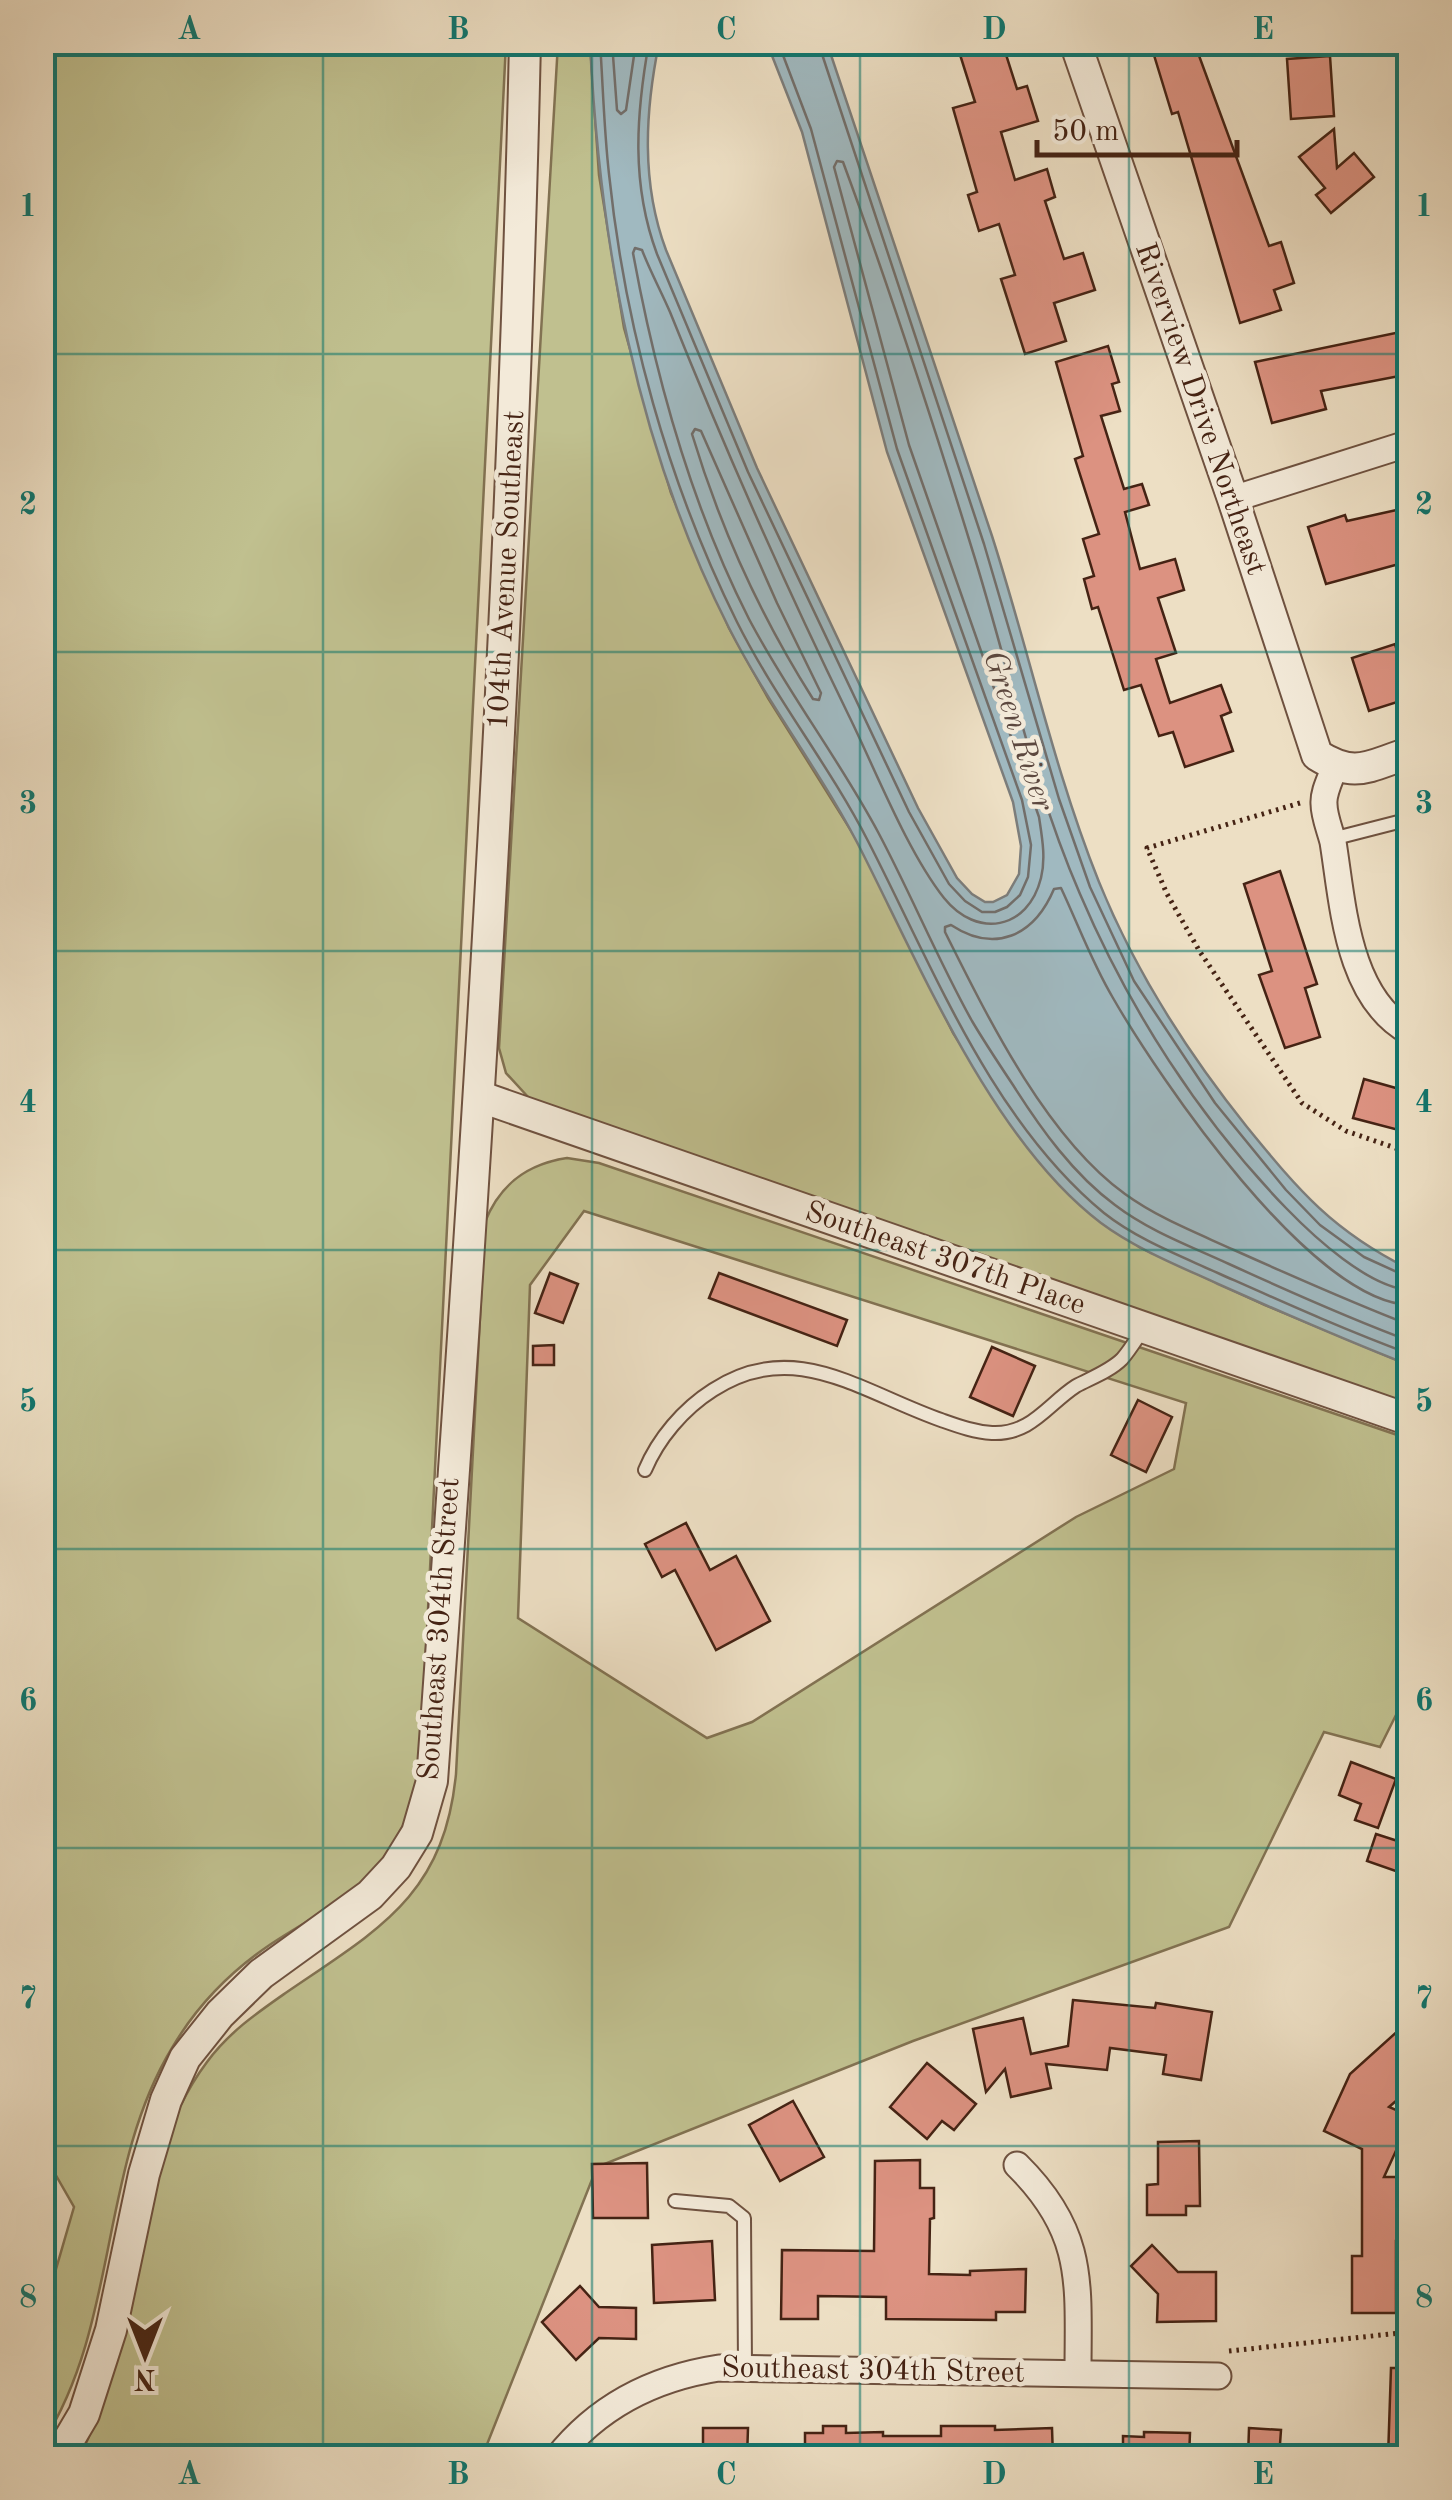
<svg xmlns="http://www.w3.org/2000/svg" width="1452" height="2500" font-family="'Old Standard TT',serif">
<rect width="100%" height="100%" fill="#eddfc4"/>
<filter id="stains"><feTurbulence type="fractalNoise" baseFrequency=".002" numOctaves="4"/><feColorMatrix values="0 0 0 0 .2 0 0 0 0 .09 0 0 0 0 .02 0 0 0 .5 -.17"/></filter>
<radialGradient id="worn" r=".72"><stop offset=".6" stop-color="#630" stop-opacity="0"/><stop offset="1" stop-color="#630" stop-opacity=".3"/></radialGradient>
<g fill="#c0c08f" stroke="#827252" stroke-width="2.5" fill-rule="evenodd">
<path d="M43,43h463l-87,1747c-12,31 -27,60 -49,85 -29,30 -65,46 -99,69 -40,27 -75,63 -99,104 -73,120 -53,275 -129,394v-128l31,-107 -32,-56z"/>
<path d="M558,43h32l9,132 25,153 47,165 58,135 39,70 89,142 96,193 68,106 118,108 126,58 144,60v51l-880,-318 -23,-25 -7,-25z"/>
<path d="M567,1158l32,5 810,276v250l-29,58 -56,-15 -95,195 -316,114 -316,126 -115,290 -403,1c60,-118 48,-290 128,-396 22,-30 50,-49 80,-70 92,-63 157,-96 169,-218l29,-552c15,-38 42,-58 82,-64zM584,1211l602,192 -12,66 -98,48 -324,205 -45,16 -189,-120 12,-333z"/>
</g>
<path fill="#a0b9c0" stroke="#7c7d7b" stroke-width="2.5" d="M590,43h69c-14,69 -18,140 7,207l91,218 161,340 39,70 15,16 13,8h8l14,-7 12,-21 2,-28 -8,-44 -126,-350 -85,-320 -35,-89h60c55,164 111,328 165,493 37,115 62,234 107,346 36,89 88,170 148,245 53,65 86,104 162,142v96c-64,-25 -128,-53 -191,-81 -39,-18 -82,-35 -117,-61 -106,-80 -178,-250 -237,-367 -39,-79 -95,-149 -135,-228 -93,-183 -129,-383 -139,-585z"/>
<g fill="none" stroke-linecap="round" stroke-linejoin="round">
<g stroke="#726e6a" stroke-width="2.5">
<path d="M600,42c3,44 4,88 9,132 16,154 59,309 128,448 38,76 92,143 131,219 65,126 123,279 236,372 34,27 77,43 116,61 63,28 125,56 190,80"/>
<path d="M612,42l5,68 4,4 5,-4 10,-68"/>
<path d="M649,42c-13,73 -18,142 8,212l91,218 161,340 40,72 16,17 17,11h13l12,-5 13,-12 8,-18 3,-32 -9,-45 -125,-351 -86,-320 -33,-87"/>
<path d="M818,42l166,502 75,255 31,88 44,94 81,122 71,87 34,35 44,32 46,21"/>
<path d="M695,429l6,2 76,172 44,90 -2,7 -6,-1c-52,-82 -93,-172 -121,-265z"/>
<path d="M1410,1290c-41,-2 -97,-54 -124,-82 -87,-90 -157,-199 -206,-314 -48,-110 -72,-231 -108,-345 -40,-130 -82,-260 -129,-387l-6,-1 -3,6 75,278 130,372c3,20 7,41 2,61 -13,52 -64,61 -97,20 -37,-47 -68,-127 -95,-182 -65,-133 -124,-267 -179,-404 -9,-21 -20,-41 -28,-62l-7,-2 -2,5c23,126 58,252 116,366 39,74 90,140 129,213 33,62 60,128 94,189 13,22 27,43 41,64 28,44 60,89 102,120 34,26 75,41 114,59 59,27 119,54 181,77"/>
<path d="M1410,1305c-99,-3 -251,-227 -297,-307 -21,-35 -35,-74 -52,-110l-7,1c-20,47 -59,65 -103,36l-6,2v5c43,86 101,205 180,262 33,24 72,39 109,56 58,26 116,52 176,75"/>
</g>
</g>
<g fill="#dc9281" stroke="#452314" stroke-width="2.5">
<path d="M956,42h46l15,47 10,-3 11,35 -37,11 14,48 32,-11 8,28 -10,4 19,58 19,-6 12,37 -41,13 12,38 -41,13 -24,-75 14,-4 -16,-51 -20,7 -11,-36 9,-3 -24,-84 22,-6z"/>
<path d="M1150,42h44l75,204 12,-4 13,41 -20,7 7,20 -41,13 -62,-211 -6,2z"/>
<path d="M1330,56l4,60 -43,3 -4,-60z"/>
<path d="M1334,129l3,39 17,-15 20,24 -43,36 -15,-18 9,-7 -26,-31z"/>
<path d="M1410,330v44l-89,17 5,18 -54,14 -17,-61z"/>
<path d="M1108,346l11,36 -7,2 8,27 -19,5 23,73 18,-5 7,21 -24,7 15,57 35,-10 9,31 -26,8 18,55 -20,6 14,44 51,-18 10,27 -10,4 12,35 -48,16 -12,-35 -14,4 -18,-51 -17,5 -26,-83 -6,2 -8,-30 10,-3 -11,-37 16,-5 -24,-75 8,-3 -27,-94z"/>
<path d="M1410,507v54l-84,23 -18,-57 37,-12 2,6z"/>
<path d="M1395,644l15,54 -41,13 -17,-53z"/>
<path d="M1280,871l37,113 -12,4 15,49 -35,11 -26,-73 13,-4 -28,-87z"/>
<path d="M1364,1079l46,13v41l-57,-15z"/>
<path d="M550,1273l28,11 -15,39 -28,-10z"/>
<path d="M719,1273l128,47 -10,26 -128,-48z"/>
<path d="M554,1345v20h-21v-19z"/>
<path d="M992,1347l43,19 -22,50 -43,-19z"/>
<path d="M1138,1400l34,17 -26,55 -35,-17z"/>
<path d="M686,1523l24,47 26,-14 34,65 -54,29 -41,-80 -13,7 -17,-33z"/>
<path d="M1351,1762l45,17 -18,49 -23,-8 6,-16 -22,-9z"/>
<path d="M1376,1834l34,11v31l-43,-15z"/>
<path d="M1073,2000l82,8 1,-5 56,9 -11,68 -38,-6 3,-19 -56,-7 -3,22 -61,-6 5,24 -40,9 -6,-28 -19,23 -13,-63 50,-11 8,36 37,-8z"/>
<path d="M1400,2029l10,11v49l-21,18 21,9v4l-26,57h17v64h-5v72h-44v-57h10v-107l-38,-18 26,-57z"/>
<path d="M927,2063l49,41 -22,26 -12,-9 -15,18 -37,-32z"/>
<path d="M793,2101l31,56 -44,24 -31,-56z"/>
<path d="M1199,2141l1,65h-14v9h-39v-30l11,-1v-42z"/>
<path d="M920,2160v28h14v30l-4,1 -1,55 41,1v-4l56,-2 -1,43h-29v8l-110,-1v-22l-68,-1v23h-37l1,-69 92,1 1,-90z"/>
<path d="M647,2163l1,55h-55l-1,-54z"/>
<path d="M712,2241l3,59 -61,3 -2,-58z"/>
<path d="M1152,2245l26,27h38v49l-59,1 1,-28 -27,-28z"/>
<path d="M580,2286l19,21 37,1v31l-37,-1 -23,22 -34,-38z"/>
<path d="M1391,2368h19v90h-22z"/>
<path d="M823,2426h23v7l37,-1v4h58v-10h54v4l57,-2 1,30h-248v-25h18z"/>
<path d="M703,2428h45l-1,30h-44z"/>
<path d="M1249,2428l32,2 -2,28h-31z"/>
<path d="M1144,2432l46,1 -1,25h-66v-22l21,1z"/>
</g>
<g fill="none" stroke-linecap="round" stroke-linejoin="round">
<g stroke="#6f5240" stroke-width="16">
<g id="service">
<path d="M1332,839l78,-20"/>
<path d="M645,1470c13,-31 38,-61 68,-80 81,-53 148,2 228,30 17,6 33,12 51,13 39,2 56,-29 84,-47 15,-8 34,-15 46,-27 8,-9 15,-21 22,-31"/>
<path d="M675,2201l54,5 15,12 1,149"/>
</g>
</g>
<g stroke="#6f5240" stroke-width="29">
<g id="minor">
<path d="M1233,499l177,-56"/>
<path d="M1335,766c-4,12 -12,26 -11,38 0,12 6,26 9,38 10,62 14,156 77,190"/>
<path d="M1017,2165c69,68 61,119 61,208"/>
<path d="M557,2458c41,-52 97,-80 162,-90l499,8"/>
</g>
</g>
<g stroke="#6f5240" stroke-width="34">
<g id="tertiary">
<path d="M1075,42l158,457 84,256c40,25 52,10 93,-2"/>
<path d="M481,1097l929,323"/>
<path d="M58,2458l26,-44 27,-84 33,-156 22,-74 19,-42 35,-44 41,-40 109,-79 26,-28 21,-34 15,-52c42,-579 80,-1158 93,-1739"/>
</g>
</g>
<g stroke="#452314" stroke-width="5" stroke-dasharray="2.5 5" stroke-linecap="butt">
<path d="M1300,803l-153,45 20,46 33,58 102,151 44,28 64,22"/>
<path d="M1229,2351l181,-19"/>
</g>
<use href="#service" stroke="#f3ead9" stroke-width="12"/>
<use href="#minor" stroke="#f3ead9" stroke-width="25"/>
<use href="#tertiary" stroke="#f3ead9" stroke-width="30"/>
</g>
<path fill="none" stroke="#0f766e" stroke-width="2.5" stroke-opacity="0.55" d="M323,42v2416M592,42v2416M860,42v2416M1129,42v2416M42,354h1368M42,652h1368M42,951h1368M42,1250h1368M42,1549h1368M42,1848h1368M42,2146h1368"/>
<g text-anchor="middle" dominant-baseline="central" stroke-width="9" stroke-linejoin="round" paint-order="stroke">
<g font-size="30" fill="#452314" stroke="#f3ead9">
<text transform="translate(1200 409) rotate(71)">Riverview Drive Northeast</text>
<text transform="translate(507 570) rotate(-87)">104th Avenue Southeast</text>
<text transform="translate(945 1259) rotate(19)">Southeast 307th Place</text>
<text transform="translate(440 1629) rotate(-86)">Southeast 304th Street</text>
<text transform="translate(873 2371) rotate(1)">Southeast 304th Street</text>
</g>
<g font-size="32" font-style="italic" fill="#5c483f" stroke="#f3ead9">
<text transform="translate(1017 731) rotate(72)">Green River</text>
</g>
</g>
<rect width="1452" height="2500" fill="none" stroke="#eddfc4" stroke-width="110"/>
<g transform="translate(145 2355) rotate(180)" stroke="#f3ead9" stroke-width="8" paint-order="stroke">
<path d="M0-8L18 38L0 25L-18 38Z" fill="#452314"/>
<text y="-15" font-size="28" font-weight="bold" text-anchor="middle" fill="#452314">N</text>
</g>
<path d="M1037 140v15h200v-15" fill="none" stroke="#452314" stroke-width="5"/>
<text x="1052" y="140" font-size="30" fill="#452314" stroke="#f3ead9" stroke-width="8" paint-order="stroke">50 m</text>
<rect x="55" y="55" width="1342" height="2390" fill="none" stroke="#0f766e" stroke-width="4"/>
<g font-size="32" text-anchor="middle" font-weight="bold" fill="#0f766e">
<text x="189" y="39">A</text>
<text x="458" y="39">B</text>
<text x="726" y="39">C</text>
<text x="994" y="39">D</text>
<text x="1263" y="39">E</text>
<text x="28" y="216">1</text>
<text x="1424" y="216">1</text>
<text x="28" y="514">2</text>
<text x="1424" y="514">2</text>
<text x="28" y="813">3</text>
<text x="1424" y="813">3</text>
<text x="28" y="1112">4</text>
<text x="1424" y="1112">4</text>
<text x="28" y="1411">5</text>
<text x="1424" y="1411">5</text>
<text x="28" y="1710">6</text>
<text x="1424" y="1710">6</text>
<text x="28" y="2008">7</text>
<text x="1424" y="2008">7</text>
<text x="28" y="2307">8</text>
<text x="1424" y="2307">8</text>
<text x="189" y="2484">A</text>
<text x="458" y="2484">B</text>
<text x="726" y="2484">C</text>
<text x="994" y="2484">D</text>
<text x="1263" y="2484">E</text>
</g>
<rect width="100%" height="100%" filter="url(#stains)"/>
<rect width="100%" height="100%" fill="url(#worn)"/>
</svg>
